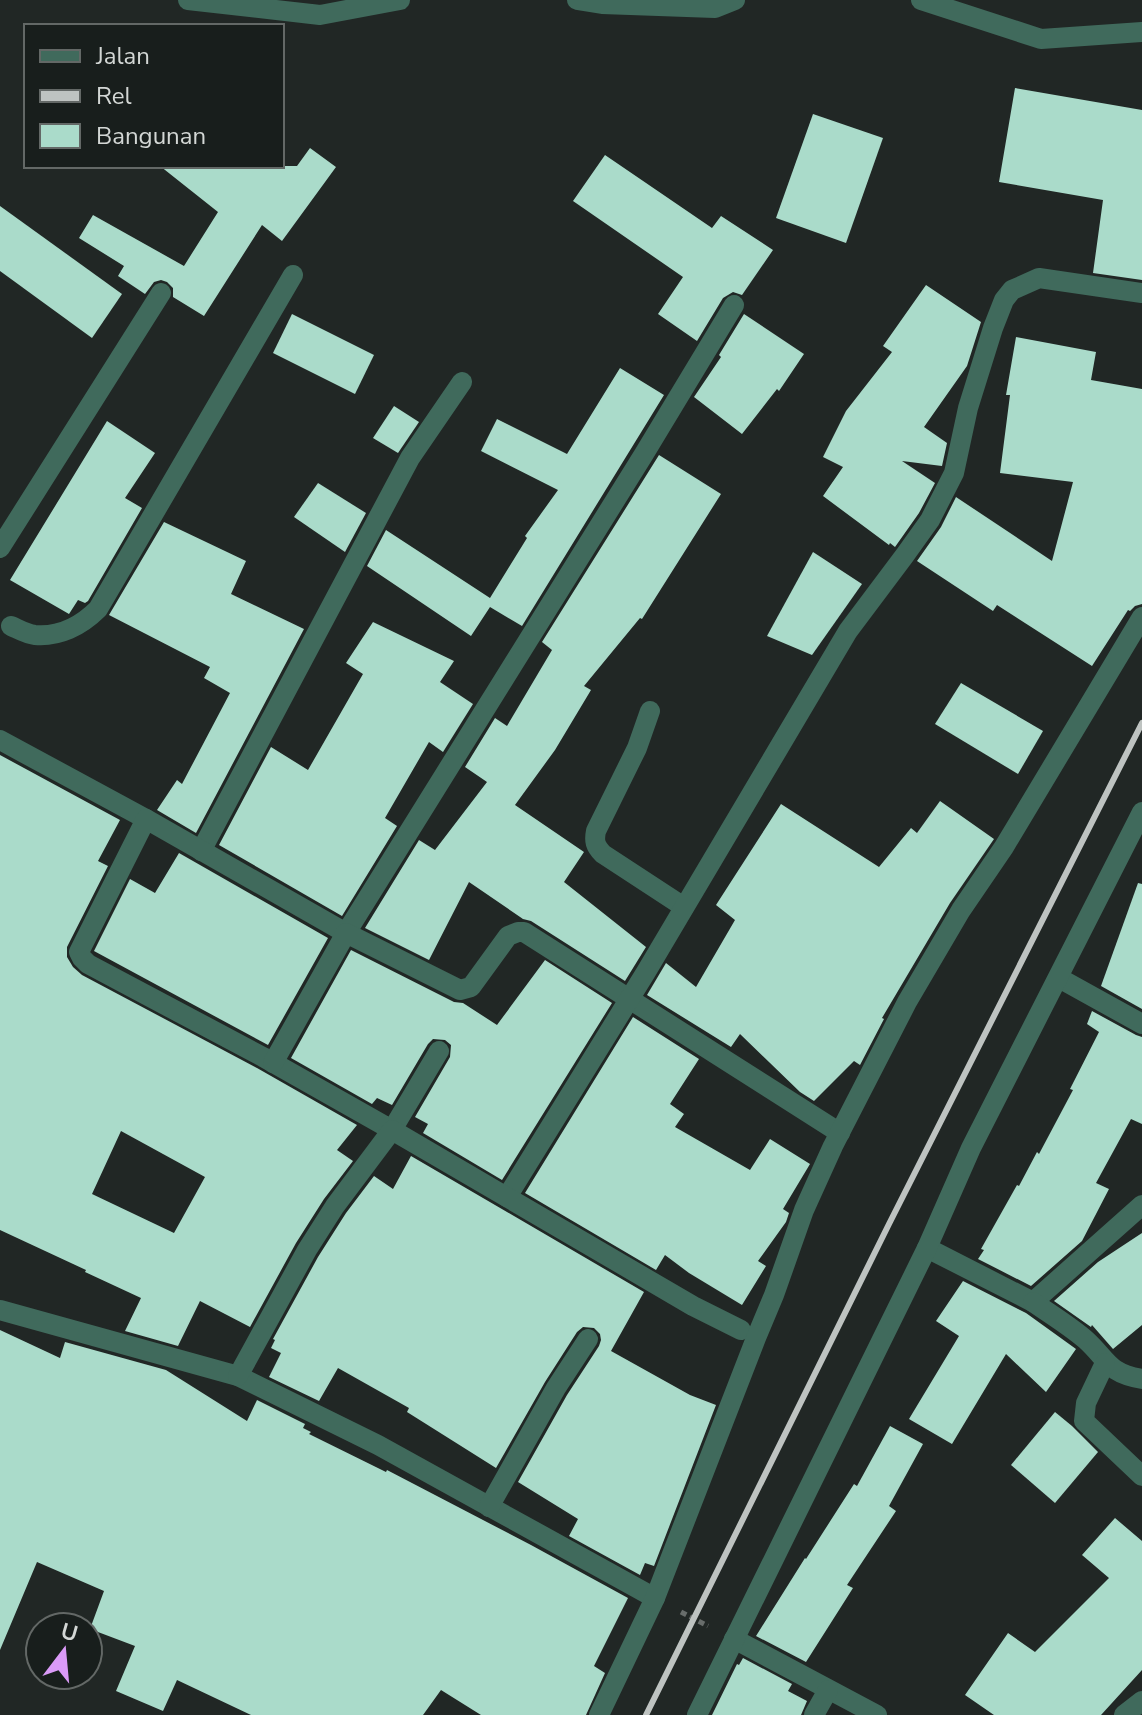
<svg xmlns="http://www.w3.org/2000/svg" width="1142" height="1715" font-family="'Nunito Sans',sans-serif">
<rect width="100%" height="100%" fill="#212725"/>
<g fill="#aadbca" fill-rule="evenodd">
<path d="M1015,88l127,22v170l-49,-7 10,-73 -104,-18z"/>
<path d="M813,114l70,24 -37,105 -70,-25z"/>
<path d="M310,148l26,19 -54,74 -20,-16 -58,91 -31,-19v-9l-6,-6 -6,-2 -7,2 -9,12 -27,-18 6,-10 -45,-28 14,-23 91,51 34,-54 -58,-46h137z"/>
<path d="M605,155l107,73 9,-12 52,34 -31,45 -9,-3 -10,6 -26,43 -39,-27 25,-37 -110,-76z"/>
<path d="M0,206l122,88 -30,44 -92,-67z"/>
<path d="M926,285l55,37 -14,44 -43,61 23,16 -5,23 -40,-5 33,22 -16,30 -24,34 -5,-4 -1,2 -66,-49 20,-29 -20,-10 23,-46 46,-59 -9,-6z"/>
<path d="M292,314l82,41 -19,39 -82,-41z"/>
<path d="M744,314l60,40 -25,37 -2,-2 -35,45 -48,-37 27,-40 -2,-2z"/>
<path d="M1016,337l80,15 -5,28 51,9v215l-7,2 -5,5 -2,-1 -36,56 -95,-61 -4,6 -76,-50 24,-34 15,-30 96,64 21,-79 -73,-9 10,-78h-4z"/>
<path d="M620,368l44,27 -142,231 -32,-19 -19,29 -104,-70 19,-36 104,68 37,-60 -2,-2 33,-46 -77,-39 16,-32 70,35z"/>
<path d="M394,406l25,16 -21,31 -25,-15z"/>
<path d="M107,421l48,32 -30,45 17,10 -54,93 -3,2 -7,-3 -9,14 -59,-34z"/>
<path d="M659,455l62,39 -79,125 -2,-1 -56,68 7,4 -36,60 -40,55 69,47 -20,30 82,65 -21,34 -94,-60 -8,-2 -54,-37 -40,78 -64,-32 54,-88 16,10 52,-68 -22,-15 30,-49 12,8 45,-76 -10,-8z"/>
<path d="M318,483l48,30 -21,39 -51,-35z"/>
<path d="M164,522l82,39 -15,33 73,35 -108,204 -39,-23 20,-30 5,4 48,-91 -26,-15 6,-11 -101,-52z"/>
<path d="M813,552l49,32 -50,71 -45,-19z"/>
<path d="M373,622l81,39 -14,21 33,22 -30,48 -14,-10 -44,76 12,8 -55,90 -123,-71 52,-98 37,23 55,-96 -17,-11z"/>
<path d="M961,683l82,48 -25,43 -83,-50z"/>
<path d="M0,755l120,65 -22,41 10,5 -41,81v10l6,10 9,8 175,93 100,57 -20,25 16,11 -29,38 -28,44 -46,84 -50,-26 -22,45 -53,-15 16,-33 -56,-26 1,-2 -86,-40zM121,1131l84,46 -31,56 -82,-39z"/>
<path d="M940,801l54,38 -44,64 -68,115 2,1 -24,46 -6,-4 -40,40 -14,-9 -60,-58 -9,13 -84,-52 19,-32 30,24 39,-67 -19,-15 65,-101 98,63 32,-39 6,5z"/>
<path d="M179,853l149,85 -60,107 -174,-94 36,-72 25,14z"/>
<path d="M1138,883l4,1v125l-41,-23z"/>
<path d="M351,950l103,52 9,1 34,22 48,-65 67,43 -110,177 -79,-47 5,-9 -13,-7 35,-60 1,-12 -6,-5 -12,-1 -5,5 -36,61 -15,-7 -5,6 -81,-46z"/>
<path d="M1092,1011l44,24 6,2v87l-11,-5 -35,64 13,6 -27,52 -51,45 -53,-27 6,-9 -3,-1 36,-64 2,1 18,-34 2,2 34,-64 -3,-1 29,-57 -12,-8z"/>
<path d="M633,1017l66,42 -29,45 14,10 -9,13 75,43 20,-31 40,25 -27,45 6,4 -3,9 -28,39 8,5 -24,39 -53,-32 -24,-18 -9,15 -131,-77z"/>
<path d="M411,1156l233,136 -33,59 79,44 26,10 -62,161 -9,-3 -5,12 -71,-39 9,-17 -60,-37 49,-87 32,-49 2,-6 -1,-6 -6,-6 -11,-1 -6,5 -32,50 -49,86 -89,-56 2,-4 -71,-40 -19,33 -50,-24 12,-24 -10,-5 4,-8 -2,-1 45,-82 28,-44 28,-37 19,13z"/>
<path d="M1142,1233v92l-29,24 -21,-24 -1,2 -37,-26 44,-39z"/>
<path d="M963,1281l63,32 50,36 -30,43 -40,-38 -54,90 -43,-25 50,-83 -23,-15z"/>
<path d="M0,1330l60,28 5,-16 101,28 81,51 10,-21 48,24 -2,4 8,4 -2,2 77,38 1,-2 144,75 97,53 -34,68 11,7 -19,42h-105l-40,-25 -18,25h-172l-74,-35 -14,31 -47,-20 19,-45 -45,-17 14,-38 -67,-29 -37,88z"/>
<path d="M1055,1412l17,14 26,26 -43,51 -44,-38z"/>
<path d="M890,1426l33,18 -34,62 7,5 -49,74 6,3 -47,74 -50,-26 49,-78 1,1 48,-75 3,2z"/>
<path d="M1115,1518l27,23v129l-41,45h-107l-29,-20 43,-62 27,19 74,-74 -27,-23z"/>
<path d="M743,1658l49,26 -4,7 19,10 -6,14h-89l25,-51 2,1z"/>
</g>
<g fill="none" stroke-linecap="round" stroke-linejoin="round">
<path stroke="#686d6b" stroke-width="5" stroke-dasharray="6 4" stroke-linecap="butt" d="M681,1612l27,14"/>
<g stroke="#406a5c" stroke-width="20">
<path d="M188,0l132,15 80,-15"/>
<path d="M577,0l25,4 113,4 20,-8"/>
<path d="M921,0l120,39 101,-7"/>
<path d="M0,548l161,-255"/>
<path d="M11,626c7,3 15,8 24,9 24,2 46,-9 63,-26l195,-334"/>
<path d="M650,711l-13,37 -41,83c-2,10 -1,15 7,23l81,53"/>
<path d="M0,740l146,79"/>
<path d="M201,851l209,-393 52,-76"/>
<path d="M1059,978l83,46"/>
<path d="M439,1051l-47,79 -129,-73 -175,-93 -6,-6 -3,-6 67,-133 200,114 298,-479 90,-149"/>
<path d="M273,1063l73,-130 114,57 11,-3 37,-51 10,-4h6l316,201"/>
<path d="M507,1197l139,-225 202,-341 57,-76 25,-35 24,-47 14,-65 25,-80 11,-28 8,-10 27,-12 103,15"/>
<path d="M927,1248l106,54 109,-97"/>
<path d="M1033,1302c17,12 37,24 53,38 22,20 21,33 56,39"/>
<path d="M0,1310l238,66 140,69 277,153"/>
<path d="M1105,1363l-19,40 -2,18 58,55"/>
<path d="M238,1376l69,-126 28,-44 57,-76 301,176 48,24"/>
<path d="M489,1507l67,-119 32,-49"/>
<path d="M734,1639l143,76"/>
<path d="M599,1715l56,-117 101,-260 18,-43 30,-85 29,-64 74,-144 54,-92 43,-63 138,-230"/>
<path d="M697,1715l230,-467 44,-100 171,-336"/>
<path d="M814,1715l14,-25"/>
<path d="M1124,1715l18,-14"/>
</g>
<path stroke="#bec3c1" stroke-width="6" d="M646,1715l243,-491 253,-501"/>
</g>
<rect x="24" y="24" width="260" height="144" fill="#181e1c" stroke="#636866" stroke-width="2"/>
<rect x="40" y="50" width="40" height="12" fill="#406a5c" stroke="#636866" stroke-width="2"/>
<text x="96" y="64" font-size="24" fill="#d3d7d5">Jalan</text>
<rect x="40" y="90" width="40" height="12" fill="#bec3c1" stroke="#636866" stroke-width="2"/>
<text x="96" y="104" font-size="24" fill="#d3d7d5">Rel</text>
<rect x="40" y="124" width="40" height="24" fill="#aadbca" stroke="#636866" stroke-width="2"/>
<text x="96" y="144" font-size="24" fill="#d3d7d5">Bangunan</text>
<g transform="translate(64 1651) rotate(16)"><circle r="38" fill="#181e1c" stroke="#636866" stroke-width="2"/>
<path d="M0-6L14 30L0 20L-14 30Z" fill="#da9af7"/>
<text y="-12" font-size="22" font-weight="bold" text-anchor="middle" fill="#d3d7d5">U</text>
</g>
</svg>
